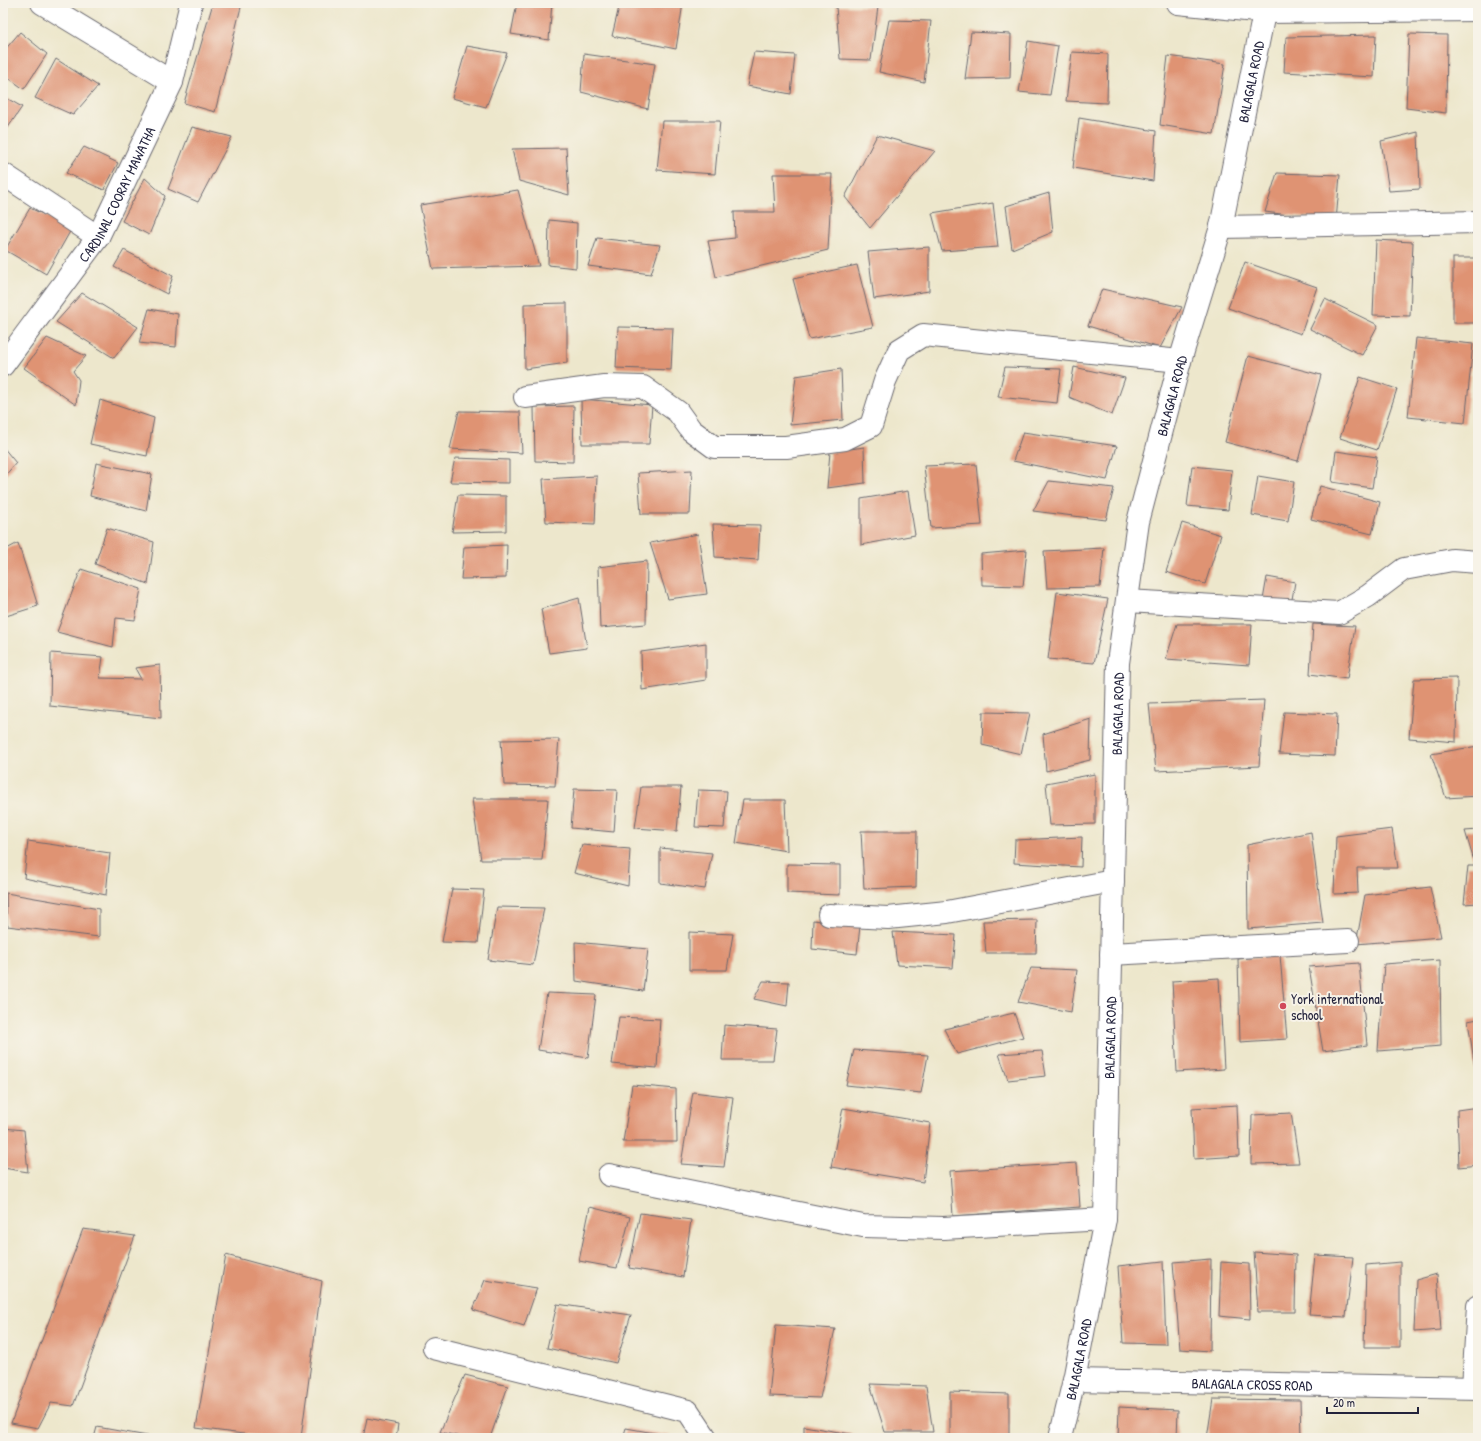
<svg xmlns="http://www.w3.org/2000/svg" width="1481" height="1441" font-family="'Patrick Hand',sans-serif">
<rect width="100%" height="100%" fill="#f7f3e8"/>
<filter id="ink" filterUnits="userSpaceOnUse"><feTurbulence type="fractalNoise" baseFrequency=".025" numOctaves="2"/><feDisplacementMap in="SourceGraphic" scale="8" xChannelSelector="R" yChannelSelector="G"/><feConvolveMatrix kernelMatrix="1 2 1 2 8 2 1 2 1" color-interpolation-filters="sRGB"/></filter>
<filter id="wash" filterUnits="userSpaceOnUse"><feTurbulence type="fractalNoise" baseFrequency=".012" numOctaves="4" result="noise"/><feDisplacementMap in="SourceGraphic" scale="16" xChannelSelector="R" yChannelSelector="G"/><feGaussianBlur stdDeviation="0.9" result="paint"/><feColorMatrix in="noise" values="0 0 0 0 0 0 0 0 0 0 0 0 0 0 0 0 0 1.4 0 .05"/><feComposite in="paint" operator="in"/></filter>
<g filter="url(#wash)">
<rect width="100%" height="100%" fill="#ede7cc"/>
<g id="blocks">
<g fill="#df9373">
<path d="M213,3h29l-27,109 -31,-9z"/>
<path d="M517,3h35l-3,37 -38,-6z"/>
<path d="M620,3h63l-7,46 -64,-13z"/>
<path d="M836,6l42,1 -7,53 -31,-1z"/>
<path d="M889,20l42,1 -7,61 -45,-10z"/>
<path d="M20,32l27,22 -23,35 -21,-15v-22z"/>
<path d="M971,32l40,2 -1,44 -45,1z"/>
<path d="M1409,34l38,1 -1,78 -40,-5z"/>
<path d="M1376,35l-2,42 -90,-5 2,-35z"/>
<path d="M1028,41l30,5 -8,49 -31,-3z"/>
<path d="M467,46l40,7 -21,54 -34,-9z"/>
<path d="M754,52l41,3 -4,39 -44,-8z"/>
<path d="M1072,52l36,2 -1,49 -41,-2z"/>
<path d="M584,54l71,10 -7,45 -67,-17z"/>
<path d="M1168,56l57,8 -11,70 -54,-9z"/>
<path d="M56,59l42,27 -25,29 -38,-17z"/>
<path d="M3,96l19,11 -15,22 -4,-3z"/>
<path d="M1079,118l77,13 -3,50 -80,-13z"/>
<path d="M662,121h58l-5,53 -58,-4z"/>
<path d="M192,127l40,10 -34,65 -30,-13z"/>
<path d="M1418,132l2,57 -31,2 -8,-50z"/>
<path d="M877,135l58,16 -65,77 -25,-31z"/>
<path d="M84,147l34,16 -14,27 -38,-17z"/>
<path d="M566,148l3,47 -50,-14 -7,-32z"/>
<path d="M1277,173l63,2 -4,46 -71,-9z"/>
<path d="M773,174h59l-4,76 -112,27 -8,-36 27,-3 -1,-26h41z"/>
<path d="M145,178l20,18 -16,39 -27,-14z"/>
<path d="M518,190l21,76 -106,3 -13,-64z"/>
<path d="M1049,193l4,39 -41,17 -6,-43z"/>
<path d="M993,203l5,44 -56,4 -10,-38z"/>
<path d="M30,208l42,20 -26,46 -41,-24z"/>
<path d="M549,220l28,3 -1,45 -28,-3z"/>
<path d="M597,238l63,7 -9,29 -63,-8z"/>
<path d="M1376,240l37,2 -3,74 -37,-1z"/>
<path d="M929,247v44l-55,8 -6,-47z"/>
<path d="M124,250l49,26 -6,18 -53,-27z"/>
<rect x="1453" y="258" width="25" height="65"/>
<path d="M1245,262l72,25 -16,47 -73,-26z"/>
<path d="M857,265l16,62 -64,12 -16,-60z"/>
<path d="M1102,289l80,18 -22,41 -72,-22z"/>
<path d="M82,293l56,34 -24,31 -58,-36z"/>
<path d="M1325,299l53,26 -16,30 -52,-26z"/>
<path d="M567,303v60l-42,6 -1,-65z"/>
<path d="M149,309l29,5 -2,33 -37,-4z"/>
<path d="M618,327l55,1 -2,42 -55,-2z"/>
<path d="M47,338l39,18 -13,15 6,9 -3,25 -52,-37z"/>
<path d="M1416,338l57,6 -8,79 -57,-6z"/>
<path d="M1248,356l73,19 -23,86 -73,-19z"/>
<path d="M1005,367l56,2 -4,34 -59,-6z"/>
<path d="M1074,367l51,11 -13,37 -43,-18z"/>
<path d="M841,369l2,51 -53,5 6,-49z"/>
<path d="M1360,377l37,12 -20,61 -37,-12z"/>
<path d="M581,399l71,6 -3,39h-67z"/>
<path d="M100,400l54,18 -7,38 -57,-12z"/>
<path d="M574,406l-1,56 -38,-1 -1,-54z"/>
<path d="M459,411l61,1 2,41 -72,-4z"/>
<path d="M1023,432l94,14 -10,34 -94,-19z"/>
<path d="M3,447l13,16 -13,15z"/>
<path d="M864,447l1,36 -38,5 3,-36z"/>
<path d="M1336,451l41,6 -5,31 -40,-6z"/>
<path d="M455,458l54,2v23l-59,-1z"/>
<path d="M96,463l56,11 -6,37 -56,-15z"/>
<path d="M976,464l6,61 -51,3 -7,-62z"/>
<path d="M1192,466l40,4 -4,40 -41,-4z"/>
<path d="M692,470l-2,44h-49l-3,-41z"/>
<path d="M597,476l-2,48 -49,-2 -3,-43z"/>
<path d="M1258,476l36,6 -6,39 -36,-6z"/>
<path d="M1049,481l65,7 -8,32 -73,-9z"/>
<path d="M1320,486l60,16 -8,32 -61,-15z"/>
<path d="M908,491l7,44 -54,10v-46z"/>
<path d="M458,495l48,1v35l-54,1z"/>
<path d="M1182,523l39,12 -16,49 -39,-12z"/>
<path d="M713,524l47,1 -2,35 -43,-3z"/>
<path d="M107,528l47,14 -6,42 -53,-20z"/>
<path d="M698,534l9,60 -39,5 -18,-56z"/>
<path d="M18,543l20,63 -32,10 -3,-11v-54z"/>
<path d="M507,545l-1,33 -45,1 3,-32z"/>
<path d="M1104,548l-4,39 -53,1 -3,-37z"/>
<path d="M1027,550l-4,36 -41,-1 -1,-31z"/>
<path d="M647,561l-1,63 -46,4 -2,-61z"/>
<path d="M81,569l60,20 -6,31 -19,-2 -3,29 -56,-15z"/>
<path d="M1267,577l28,5 -4,23 -28,-5z"/>
<path d="M1057,592l51,7 -14,64 -46,-4z"/>
<path d="M579,598l8,50 -38,5 -8,-44z"/>
<path d="M1177,624h75l-3,41 -83,-6z"/>
<path d="M1313,624l42,2 -8,53 -37,-5z"/>
<path d="M706,643v37l-64,10 -1,-38z"/>
<path d="M51,653l52,4 -3,21 41,1 -6,-11 25,-3 1,53 -111,-12z"/>
<path d="M1457,678l-1,64 -47,-4 5,-59z"/>
<path d="M1264,700l-5,66 -103,5 -7,-67z"/>
<path d="M983,712l47,1 -9,41 -39,-9z"/>
<path d="M1284,712l53,2 -2,42 -56,-2z"/>
<path d="M1091,719l-1,41 -44,11 -3,-37z"/>
<path d="M559,739l-4,47 -51,-1 -3,-45z"/>
<path d="M1478,746v50l-32,2 -15,-44z"/>
<path d="M1095,774v50l-45,1 -4,-42z"/>
<path d="M641,787h40l-4,44 -42,-3z"/>
<path d="M574,789l43,1 -3,42 -43,-4z"/>
<path d="M698,790l29,1 -3,37 -29,-1z"/>
<path d="M472,799h76l-6,61h-61z"/>
<path d="M743,800h42l2,51 -51,-8z"/>
<path d="M1392,829l6,39h-41l1,25 -24,1 2,-58z"/>
<path d="M1478,830v31h-4l-9,-30z"/>
<path d="M861,831h56l-1,56 -52,2z"/>
<path d="M1311,832l12,91 -75,6 -1,-84z"/>
<path d="M1082,837l-1,30 -67,-4 1,-23z"/>
<path d="M28,841l82,12 -4,42 -82,-17z"/>
<path d="M582,845l48,4 -2,37 -54,-13z"/>
<path d="M660,848l52,5 -7,36 -45,-6z"/>
<path d="M787,864l53,1v30l-53,-2z"/>
<path d="M1468,866h10v37l-14,1z"/>
<path d="M1430,887l11,50 -85,7 9,-49z"/>
<path d="M452,889l32,1 -6,53 -36,-1z"/>
<path d="M6,893l93,16v28l-92,-11z"/>
<path d="M497,907l47,1 -11,57 -45,-5z"/>
<path d="M813,920l47,6 -3,28 -45,-5z"/>
<path d="M1037,920l-1,33h-50l-3,-32z"/>
<path d="M689,932l44,2 -6,36h-38z"/>
<path d="M893,932l63,3 -3,33 -56,-3z"/>
<path d="M575,942l73,7 -5,42 -67,-10z"/>
<path d="M1280,955l7,84 -47,3 -2,-83z"/>
<path d="M1440,960l1,86 -63,5 6,-87z"/>
<path d="M1359,963l8,82 -44,6 -14,-84z"/>
<path d="M1031,968l46,2 -6,42 -53,-10z"/>
<path d="M1219,978l5,91 -47,3 -5,-91z"/>
<path d="M763,981l26,1 -2,24 -33,-7z"/>
<path d="M547,993l49,2 -8,63 -50,-8z"/>
<path d="M1014,1013l9,24 -66,17 -13,-25z"/>
<path d="M619,1017l41,2 -3,49 -45,-4z"/>
<path d="M1478,1019v56h-2l-8,-54z"/>
<path d="M724,1025l53,4 -4,31h-51z"/>
<path d="M854,1050l74,5 -7,38 -75,-8z"/>
<path d="M1042,1051l4,25 -38,4 -9,-26z"/>
<path d="M632,1085l44,4 1,53h-54z"/>
<path d="M693,1092l40,5 -9,70 -43,-3z"/>
<path d="M1237,1105l2,51 -45,3 -2,-51z"/>
<path d="M1478,1107v58l-19,2 -2,-57z"/>
<path d="M843,1108l87,15 -7,59 -92,-15z"/>
<path d="M1291,1113l8,50 -48,1 1,-49z"/>
<path d="M3,1128l21,2 4,42 -25,-4z"/>
<path d="M1077,1163l3,44 -127,9 -3,-45z"/>
<path d="M590,1207l40,10 -13,51 -38,-7z"/>
<path d="M640,1213l51,7 -8,57 -54,-9z"/>
<path d="M83,1229l52,7 -62,170 -22,-3 -13,25 -27,-5z"/>
<path d="M1254,1252l42,3 -1,57h-37z"/>
<path d="M226,1255l96,26 -21,157h-26l-79,-10z"/>
<path d="M1315,1255l38,2 -7,60 -37,-2z"/>
<path d="M1211,1259l-1,92 -30,-2 -7,-87z"/>
<path d="M1163,1261l3,83 -43,-1 -5,-77z"/>
<path d="M1221,1262l28,2 1,55 -31,-3z"/>
<path d="M1400,1262v85h-36l2,-82z"/>
<path d="M1437,1274l4,56 -27,2 2,-52z"/>
<path d="M485,1280l52,8 -13,38 -51,-16z"/>
<path d="M557,1304l74,11 -15,48 -69,-15z"/>
<path d="M776,1325l59,4 -15,69 -51,-2z"/>
<path d="M465,1375l43,11 -18,52h-24l-26,-6z"/>
<path d="M870,1384l56,2 7,46h-48z"/>
<path d="M950,1392l59,2v44h-59z"/>
<path d="M1213,1399l87,1 1,38h-94z"/>
<path d="M1119,1407l59,3 -1,28h-59z"/>
<path d="M367,1418l31,6 -2,14h-33z"/>
<path d="M804,1426l64,11v1h-64z"/>
<path d="M97,1427l56,10v1h-59z"/>
<path d="M626,1428l51,9v1h-54z"/>
</g>
</g>
</g>
<g filter="url(#ink)">
<use href="#blocks" fill-opacity="0" stroke="#69676e" stroke-width="1"/>
<g fill="none" stroke-linecap="round" stroke-linejoin="round">
<g stroke="#69676e" stroke-width="24">
<g id="street">
<path d="M42,3l130,79"/>
<path d="M1178,3l87,9 213,-2"/>
<path d="M3,174l95,63"/>
<path d="M1221,227l257,-5"/>
<path id="s1" d="M3,365l95,-128 74,-155 19,-79"/>
<path d="M525,397l79,-11 39,1 35,25 13,18 23,17h72l59,-8 26,-13 14,-45 14,-31 24,-15 257,26"/>
<path d="M1127,601l212,12 29,-17 36,-27 48,-9 26,2"/>
<path d="M829,915l59,3 59,-6 166,-31"/>
<path d="M1111,954l237,-13"/>
<path d="M609,1175l254,51 80,2 162,-9"/>
<path d="M434,1348l254,63 18,27"/>
<path id="s2" d="M1074,1380l404,8"/>
<path d="M1473,1387l5,-81"/>
<path id="s3" d="M1060,1438l14,-58 31,-161 13,-556 20,-141 42,-161 41,-134 45,-224"/>
</g>
</g>
<use href="#street" stroke="#fff" stroke-width="22"/>
</g>
</g>
<circle fill="#d1495b" stroke="#f7f3e8" stroke-width="1.5" cx="1283" cy="1006" r="4"/>
<g text-anchor="middle" dominant-baseline="central" stroke-width="4" stroke-linejoin="round" paint-order="stroke">
<g font-size="14" fill="#22223b" stroke="#f7f3e8">
<text stroke="none"><textPath href="#s3" startOffset="1377">BALAGALA ROAD</textPath></text>
<text stroke="none"><textPath href="#s1" startOffset="206">CARDINAL COORAY MAWATHA</textPath></text>
<text stroke="none"><textPath href="#s3" startOffset="1053">BALAGALA ROAD</textPath></text>
<text stroke="none"><textPath href="#s3" startOffset="729">BALAGALA ROAD</textPath></text>
<text stroke="none"><textPath href="#s3" startOffset="405">BALAGALA ROAD</textPath></text>
<text stroke="none"><textPath href="#s3" startOffset="81">BALAGALA ROAD</textPath></text>
<text stroke="none"><textPath href="#s2" startOffset="178">BALAGALA CROSS ROAD</textPath></text>
</g>
<g font-size="14" fill="#22223b" stroke="#f7f3e8" text-anchor="start">
<text x="1291" y="998">York international<tspan x="1291" dy="16">school</tspan></text>
</g>
</g>
<rect width="1481" height="1441" fill="none" stroke="#f7f3e8" stroke-width="16"/>
<path d="M1327 1407v6h91v-6" fill="none" stroke="#22223b" stroke-width="2"/>
<text x="1333" y="1407" font-size="12" fill="#22223b" stroke="#f7f3e8" stroke-width="3" paint-order="stroke">20 m</text>
</svg>
